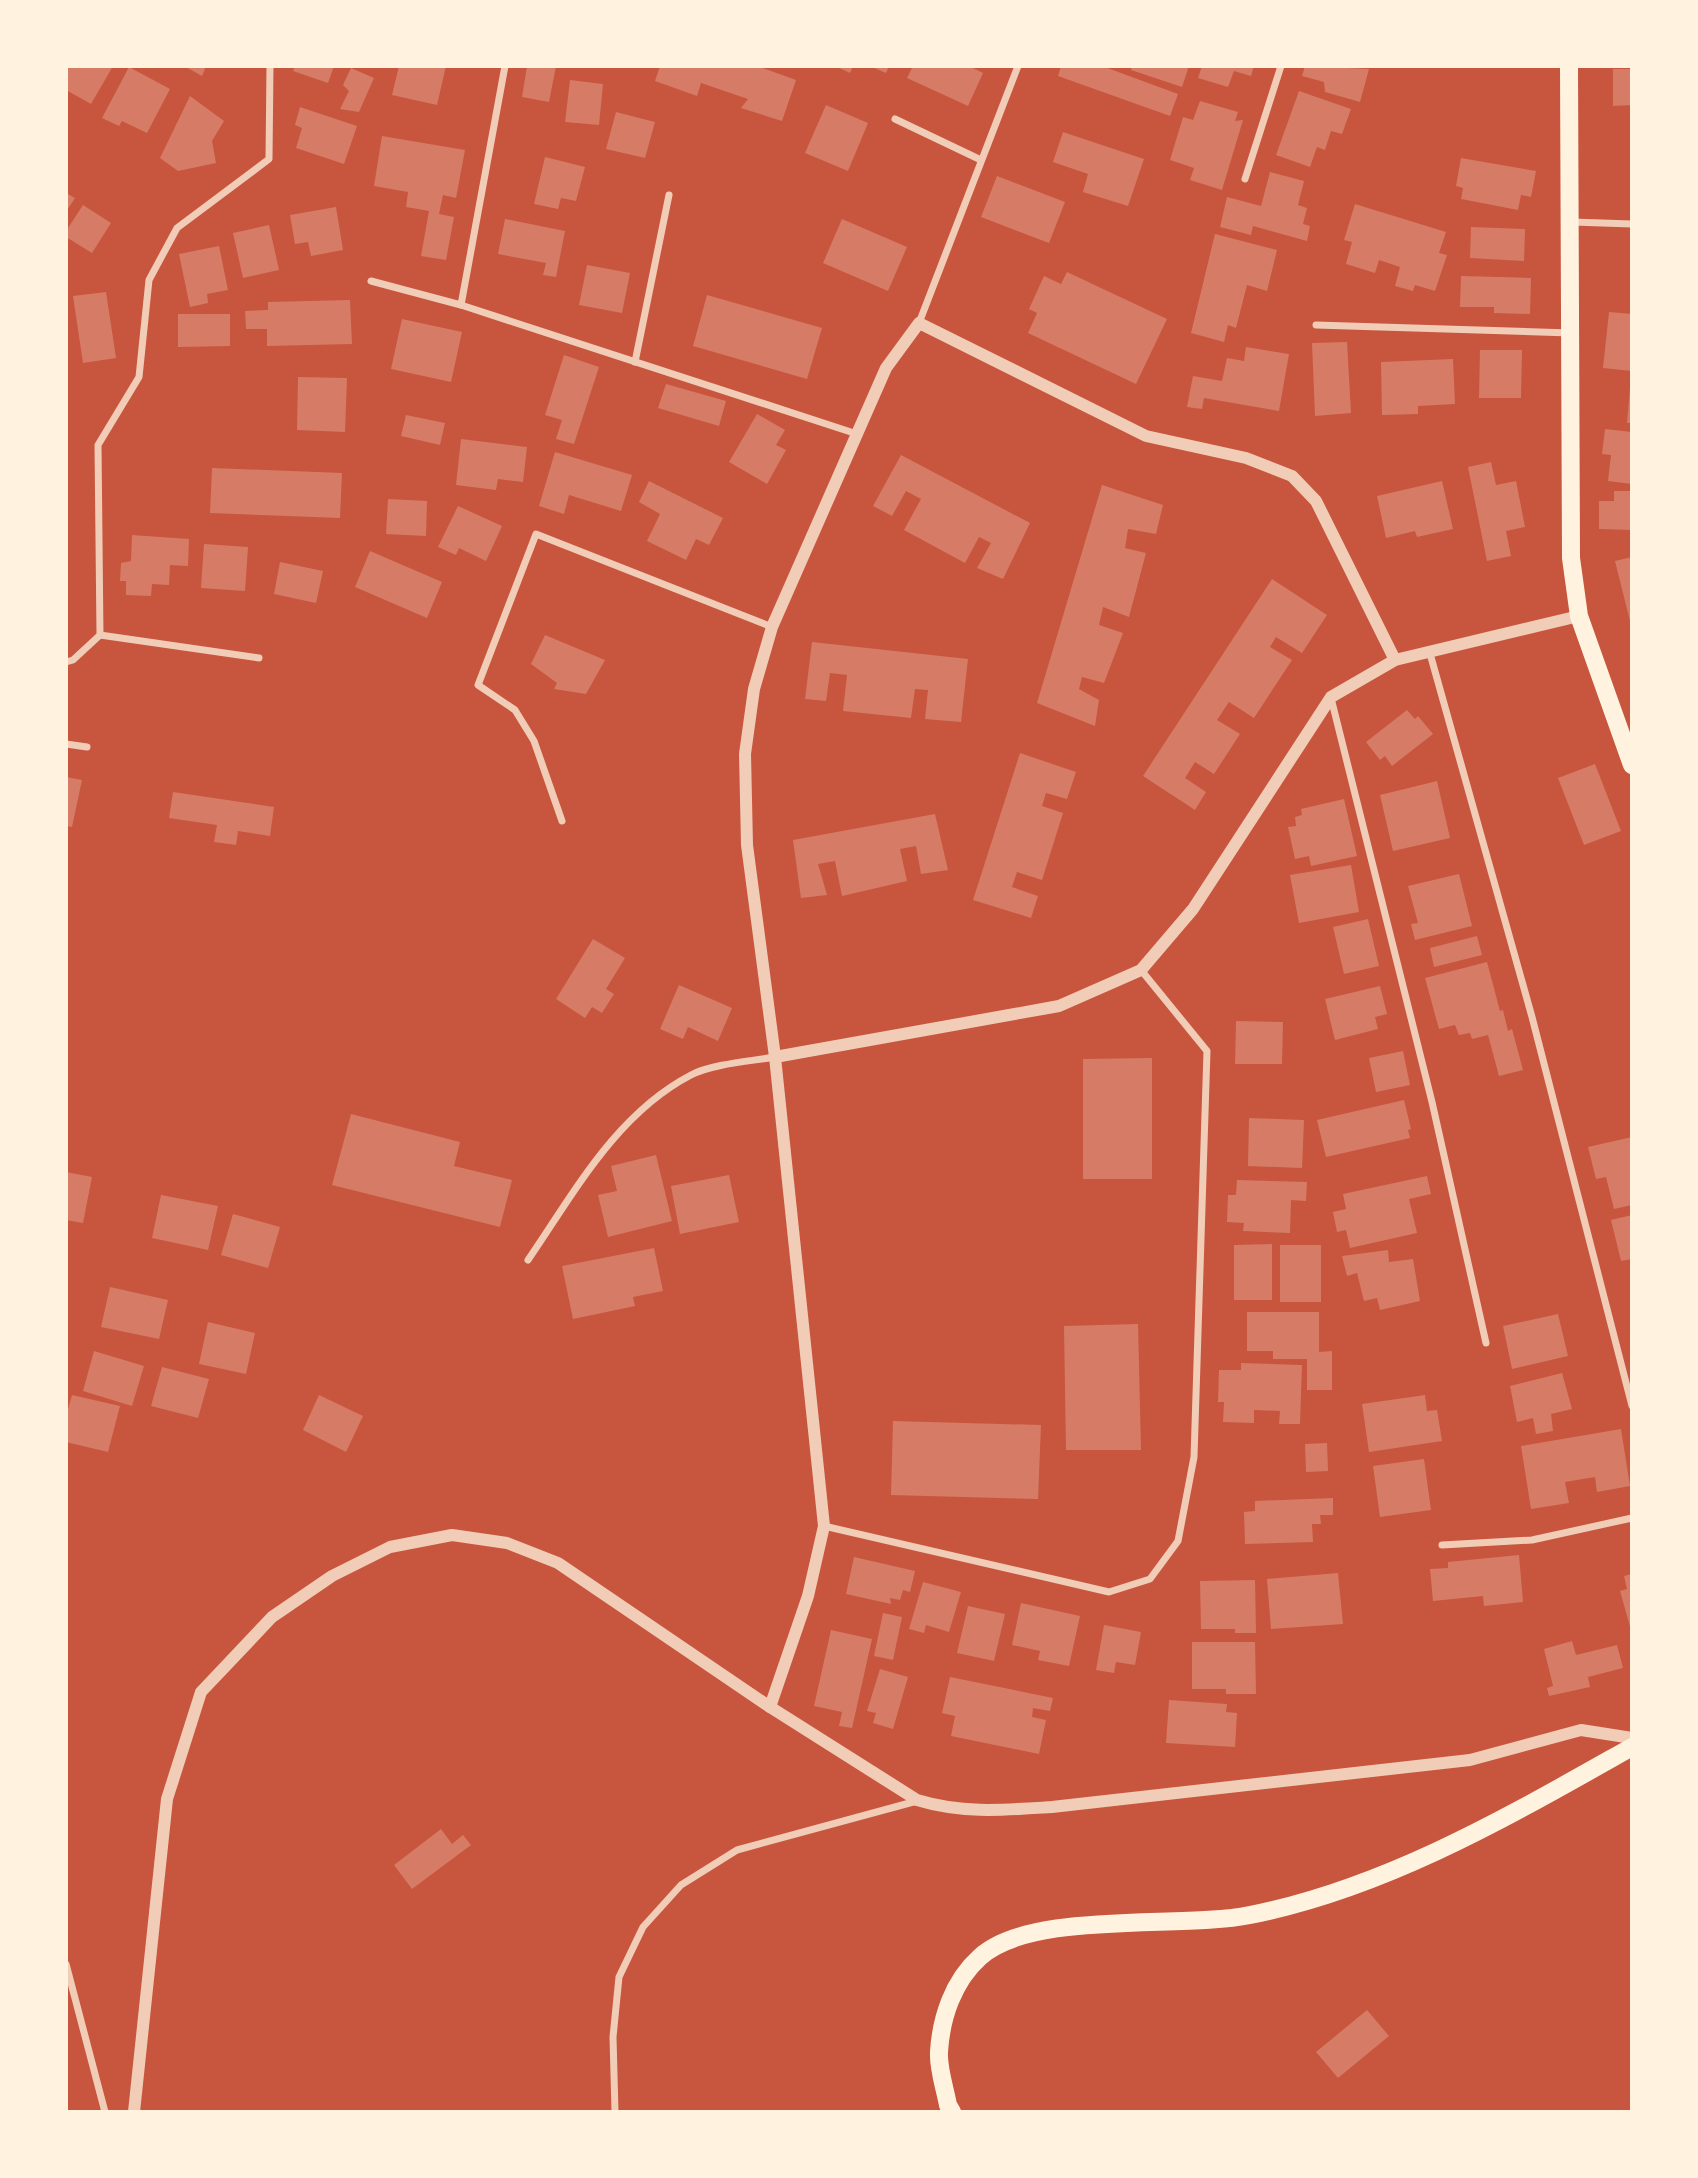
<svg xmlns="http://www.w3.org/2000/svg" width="1698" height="2178" font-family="'Nunito Sans',sans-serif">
<rect width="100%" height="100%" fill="#c8553d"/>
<g fill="#d67c66">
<path d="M66,66h47l-22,38 -25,-14z"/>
<path d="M184,66h22l-4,10z"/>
<path d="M295,66h39l-6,17 -35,-12z"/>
<path d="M399,66h47l-9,39 -45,-10z"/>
<path d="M527,66h29l-7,36 -27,-5z"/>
<path d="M660,66h97l39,14 -14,41 -41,-13 7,-9 -47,-16 -4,13 -42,-15z"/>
<path d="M835,66h18l-3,7z"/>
<path d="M870,66h19l-3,7z"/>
<path d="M913,66h56l14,7 -15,33 -61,-28z"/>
<path d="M1061,66h41l76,28 -8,22 -112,-40z"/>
<path d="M1132,66h57l-7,21 -51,-17z"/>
<path d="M1202,66h52l-3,10 -17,-5 -6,16 -30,-9z"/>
<path d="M1305,66l64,3 -9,33 -35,-10 -1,-10 -22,-6z"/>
<path d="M129,67l41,22 -23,44 -25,-12 -3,5 -17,-8z"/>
<path d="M351,68l23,10 -15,34 -19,-3 9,-18 -6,-6z"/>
<path d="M1613,69h19v36l-19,1z"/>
<path d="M570,80l33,4 -4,41 -34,-3z"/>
<path d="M1299,91l52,18 -9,25 -11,-3 -6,19 -8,-3 -7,20 -34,-12z"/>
<path d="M190,96l34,25 -12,20 4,22 -38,8 -18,-13z"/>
<path d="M1200,101l38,11 -3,9 8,-1 -21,70 -32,-10 4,-12 -24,-8 13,-43 10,3z"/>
<path d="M826,105l42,18 -20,48 -43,-18z"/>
<path d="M300,107l57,19 -13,38 -48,-16 6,-20 -7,-3z"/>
<path d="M616,112l39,10 -10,36 -39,-9z"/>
<path d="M1063,132l81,27 -16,47 -45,-14 5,-18 -35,-12z"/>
<path d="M382,136l83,14 -9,48 -13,-3 -4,19 15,3 -8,43 -25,-4 8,-45 -23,-4 2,-15 -34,-6z"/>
<path d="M545,157l40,10 -9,34 -15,-3 -3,11 -24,-5z"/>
<path d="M1461,158l75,13 -5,26 -10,-2 -3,15 -57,-11 2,-11 -7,-2z"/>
<path d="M1270,172l34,9 -6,24 9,3 -4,16 7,2 -3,15 -54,-15 -2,9 -31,-8 7,-30 34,9z"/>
<path d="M997,176l68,26 -16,41 -68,-26z"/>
<path d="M66,193l9,5 -9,14z"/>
<path d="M1355,204l91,28 -7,21 8,2 -12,36 -20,-6 -2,6 -18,-5 5,-19 -21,-7 -4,13 -29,-9 6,-22 -8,-2z"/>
<path d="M83,205l28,18 -19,30 -26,-16v-6z"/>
<path d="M336,207l7,43 -32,6 -3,-14 -13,2 -5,-29z"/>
<path d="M505,219l60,12 -9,46 -13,-2 3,-12 -48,-9z"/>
<path d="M842,219l65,28 -19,44 -65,-28z"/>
<path d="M269,225l10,45 -36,8 -10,-45z"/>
<path d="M1471,227l54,2 -1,32 -54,-3z"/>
<path d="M1215,234l62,16 -10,41 -20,-6 -11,43 -8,-3 -4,17 -33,-9z"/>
<path d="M219,246l9,44 -21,4 1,9 -18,4 -11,-53z"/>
<path d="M587,265l43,8 -8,40 -43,-8z"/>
<path d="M1067,272l100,47 -31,65 -108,-51 9,-20 -8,-4 15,-33 17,8z"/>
<path d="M1461,276l70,2 -1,36 -36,-1v-6h-34z"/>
<path d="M106,292l10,66 -33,5 -10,-67z"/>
<path d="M707,295l115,33 -15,51 -114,-33z"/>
<path d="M350,300l2,44 -85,2v-17h-21l-1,-18 23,-1v-8z"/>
<path d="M1609,312l23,2v57l-29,-3z"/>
<path d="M178,314h52v32l-52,1z"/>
<path d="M402,319l60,13 -11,50 -60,-13z"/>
<path d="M1347,342l4,71 -36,3 -3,-73z"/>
<path d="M1246,347l43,7 -10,57 -75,-13 -2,11 -15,-2 6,-31 29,5 5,-23 17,3z"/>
<path d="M1480,350h42l-1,48h-42z"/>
<path d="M564,355l35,12 -25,77 -18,-5 6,-19 -17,-5z"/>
<path d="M1453,359l2,45 -37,2v8l-36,1 -1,-53z"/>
<path d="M298,377l49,1 -2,54 -48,-2z"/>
<path d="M666,384l60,17 -7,25 -61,-18z"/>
<path d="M1630,388h2v35h-5z"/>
<path d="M757,414l28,16 -9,15 10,5 -19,34 -38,-22z"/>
<path d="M406,415l39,8 -5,22 -39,-9z"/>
<path d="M1605,429l27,3v52l-24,-3 3,-26 -9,-1z"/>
<path d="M461,439l66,8 -4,35 -25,-3 -2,11 -40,-5z"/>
<path d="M555,452l77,23 -11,36 -52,-16 -5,19 -25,-8z"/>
<path d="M901,455l129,68 -27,56 -26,-11 14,-25 -12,-6 -14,26 -61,-33 17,-31 -15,-8 -14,25 -19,-10z"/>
<path d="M1491,462l5,23 20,-4 9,46 -19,4 5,25 -24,5 -19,-94z"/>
<path d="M212,468l130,5 -2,45 -130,-5z"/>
<path d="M649,481l74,37 -14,27 -13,-6 -10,21 -39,-19 13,-27 -21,-12z"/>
<path d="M1442,481l11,48 -36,8 -2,-6 -29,7 -9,-42z"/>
<path d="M1102,485l61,20 -7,29 -28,-5 -3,19 21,5 -17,64 -26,-10 -4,18 24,8 -19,50 -22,-6 -3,12 20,11 -4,26 -58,-23z"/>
<path d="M1614,491h18v39l-33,-1v-28h15z"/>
<path d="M388,499l39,2 -1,35 -40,-2z"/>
<path d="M458,506l44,20 -16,35 -27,-13 -3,7 -18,-8z"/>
<path d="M132,535l57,4 -1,27 -18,-1 -1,20 -17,-1 -1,12 -25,-1v-14h-6l1,-18 10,-2z"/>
<path d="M204,544l44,3 -3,44 -44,-3z"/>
<path d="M370,551l72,31 -15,36 -72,-31z"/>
<path d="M1632,557v68h-1l-16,-64z"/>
<path d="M280,562l43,9 -7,32 -42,-9z"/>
<path d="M1272,579l55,36 -25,38 -26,-16 -6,10 22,13 -38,58 -25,-16 -12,18 23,14 -26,40 -19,-12 -10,16 21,14 -11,18 -52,-34z"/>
<path d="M545,635l60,25 -19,34 -32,-5 3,-6 -26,-19z"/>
<path d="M812,642l156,17 -7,63 -36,-3 3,-29 -13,-1 -4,29 -68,-7 4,-36 -17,-2 -4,28 -21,-2z"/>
<path d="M1407,710l8,9 3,-3 15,18 -41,32 -7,-10 -5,4 -14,-18z"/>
<path d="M1020,753l56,19 -9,27 -21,-6 -4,13 21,7 -21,67 -25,-8 -5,15 26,9 -7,22 -58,-18z"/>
<path d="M1595,764l26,67 -37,14 -26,-67z"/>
<path d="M66,777l16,3 -10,47 -6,-1z"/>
<path d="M1437,781l13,57 -57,13 -13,-56z"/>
<path d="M173,792l101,15 -4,29 -32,-5 -2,14 -22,-3 3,-17 -48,-7z"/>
<path d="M1344,799l13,57 -46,10 -2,-10 -14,3 -7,-32 8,-1 -1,-9 7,-2 -1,-6z"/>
<path d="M935,814l13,56 -27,4 -5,-28 -16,3 7,32 -65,15 -7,-35 -17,3 9,31 -26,3 -8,-58z"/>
<path d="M1351,865l8,47 -60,11 -9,-48z"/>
<path d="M1459,874l13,52 -57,14 -4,-16 7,-1 -10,-37z"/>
<path d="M1368,919l11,47 -35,8 -11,-47z"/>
<path d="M1477,936l5,19 -48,12 -4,-19z"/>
<path d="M593,939l32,19 -19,31 8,5 -12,19 -10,-6 -7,11 -29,-19z"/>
<path d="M1487,962l13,49 3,-1 5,21 4,-2 11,41 -24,6 -11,-41 -16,4 -2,-6 -11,2 -4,-10 -16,4 -14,-51z"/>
<path d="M679,985l53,23 -14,33 -30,-14 -5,12 -23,-10z"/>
<path d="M1380,986l7,28 -12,3 3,12 -43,11 -10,-41z"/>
<path d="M1236,1021l47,1 -1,42h-47z"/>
<path d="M1403,1051l7,34 -34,7 -7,-34z"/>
<path d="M1152,1058v121h-69v-120z"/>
<path d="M1404,1100l7,29 -3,1 2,8 -84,19 -9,-37z"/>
<path d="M351,1114l109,28 -6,24 58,14 -12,47 -168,-42z"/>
<path d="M1249,1118l55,2 -2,48 -54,-2z"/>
<path d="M1632,1137v68l-18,4 -8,-32 -10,2 -8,-32z"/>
<path d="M656,1155l16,66 -64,16 -10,-42 19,-4 -6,-25z"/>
<path d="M66,1172l26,5 -9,46 -17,-3z"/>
<path d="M729,1175l10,47 -59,12 -9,-48z"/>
<path d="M1427,1176l4,18 -22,5 8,34 -67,15 -4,-18 -9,2 -4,-20 13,-3 -3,-15z"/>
<path d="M1237,1180l70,2 -1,19 -15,-1 -1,33 -47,-2 1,-8 -17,-1 1,-27h8z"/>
<path d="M161,1195l57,11 -10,44 -56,-12z"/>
<path d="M233,1214l47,13 -12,41 -47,-13z"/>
<path d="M1632,1215v44l-11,2 -10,-41z"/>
<path d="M1272,1244v56h-38v-55z"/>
<rect x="1280" y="1245" width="41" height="57"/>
<path d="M654,1248l9,43 -30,6 2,9 -62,13 -11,-53z"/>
<path d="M1388,1250l1,12 24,-3 7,42 -40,9 -3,-12 -13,3 -7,-28 -10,3 -5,-20z"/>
<path d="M110,1287l58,13 -9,39 -58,-12z"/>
<path d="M1247,1312h72v40l13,-1v39h-25v-31h-34v-8h-26z"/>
<path d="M1558,1314l10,42 -56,13 -9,-43z"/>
<path d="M208,1322l47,11 -9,41 -47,-10z"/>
<path d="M1138,1324l3,126h-75l-2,-124z"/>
<path d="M94,1351l50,15 -12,40 -49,-15z"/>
<path d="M1241,1363l61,2 -2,59h-21l1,-13 -26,-1v13l-31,-1 1,-20h-6l1,-32h22z"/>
<path d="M162,1367l47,12 -11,39 -47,-12z"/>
<path d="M1562,1373l10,36 -21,5 2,17 -17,3 -3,-16 -16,4 -7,-36z"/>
<path d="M72,1395l48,11 -12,46 -42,-10v-26z"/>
<path d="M319,1395l44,21 -17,36 -43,-22z"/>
<path d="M1425,1395l2,16 10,-1 5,31 -73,11 -7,-48z"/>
<path d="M893,1421l148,4 -3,74 -147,-4z"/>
<path d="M1621,1429l9,57 -33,6 -2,-15 -30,5 4,21 -38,6 -10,-63z"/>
<path d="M1327,1443l1,28 -22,1 -1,-28z"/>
<path d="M1424,1459l7,51 -51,7 -7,-51z"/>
<path d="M1333,1498v17h-13l1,9h-9l1,18 -68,2 -1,-32 11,-1v-10z"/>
<path d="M1519,1555l4,47 -39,4 -1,-10 -50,5 -3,-32 18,-1v-6z"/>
<path d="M854,1557l61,14 -5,21 -7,-2 -3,10 -10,-2 1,6 -45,-10z"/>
<path d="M1338,1573l5,51 -72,5 -4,-50z"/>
<path d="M1632,1574v56h-1l-11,-39 7,-2 -3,-13z"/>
<path d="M1255,1580l1,53h-21v-4h-34l-1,-48z"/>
<path d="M923,1582l38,10 -12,40 -23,-7 -2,8 -15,-4z"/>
<path d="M1021,1603l59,13 -11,50 -31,-6 2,-9 -28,-6z"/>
<path d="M968,1606l37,8 -11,47 -37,-8z"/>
<path d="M883,1613l19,4 -9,43 -19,-4z"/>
<path d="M1104,1625l37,7 -6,33 -19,-3 -2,11 -18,-3z"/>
<path d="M831,1630l41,9 -20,89 -13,-2 3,-14 -28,-6z"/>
<path d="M1572,1641l4,14 41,-10 6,23 -35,9 2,10 -41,9 -2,-8 6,-2 -9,-37z"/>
<path d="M1192,1642h63l1,52h-30v-5h-34z"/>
<path d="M880,1669l28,8 -15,52 -20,-6 3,-10 -9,-2z"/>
<path d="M950,1677l103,21 -3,13 -17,-3 -1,9 14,3 -7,34 -88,-18 4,-20 -13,-3z"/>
<path d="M1169,1700l58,4 -1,8 11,1 -2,34 -69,-4z"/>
<path d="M441,1829l11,15 11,-9 8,10 -59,44 -18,-24z"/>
<path d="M1367,2010l22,26 -51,42 -22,-26z"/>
</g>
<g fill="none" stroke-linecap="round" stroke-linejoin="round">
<g stroke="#f1ccb7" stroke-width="7">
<path d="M895,119l86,41"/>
<path d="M1245,179l36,-113"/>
<path d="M1572,222l60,2"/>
<path d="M371,281l90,24 396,129"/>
<path d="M461,305l44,-239"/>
<path d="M919,323l99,-257"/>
<path d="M1316,325l255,8"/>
<path d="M635,362l34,-167"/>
<path d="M100,635l159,23"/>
<path d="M1429,650l103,367 100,389"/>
<path d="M66,662l7,-2 27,-25 -2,-190 41,-68 10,-97 28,-52 92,-69 1,-93"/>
<path d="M1331,698l101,404 54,241"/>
<path d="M66,744l21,3"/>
<path d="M562,821l-28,-80 -19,-31 -37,-25 58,-151 236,93"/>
<path d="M528,1260c46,-67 88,-146 163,-185 20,-11 61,-14 84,-18"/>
<path d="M824,1526l285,66 41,-13 28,-38 16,-84 13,-406 -66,-81"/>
<path d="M1442,1545l90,-5 100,-22"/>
<path d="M66,1964l39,148"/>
<path d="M615,2112l-2,-75 6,-60 24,-50 38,-42 56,-35 180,-49"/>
</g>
<g stroke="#f1ccb7" stroke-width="12">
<path d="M775,1057l284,-51 82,-36 52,-61 138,-212 64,-37 184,-44"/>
<path d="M770,1707l38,-111 16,-70 -49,-469 -28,-212 -2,-91 9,-65 18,-62 114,-259 33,-45 227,113 100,22 46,18 24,25 79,159"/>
<path d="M134,2112l33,-313 34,-107 71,-75 60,-41 58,-29 62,-12 55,8 51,20 212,144 147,93c46,14 88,10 135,7l418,-47 111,-30 51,8"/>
</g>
<g stroke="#fff3e0" stroke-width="18">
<path d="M1569,66l2,492 8,58 53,149"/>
<path d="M952,2112l-4,-7c-3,-17 -10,-36 -9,-53 2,-34 14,-71 41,-95 51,-47 202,-28 270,-42 137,-27 261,-100 382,-168"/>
</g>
</g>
<rect width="1698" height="2178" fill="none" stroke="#fff3e0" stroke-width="136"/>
</svg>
